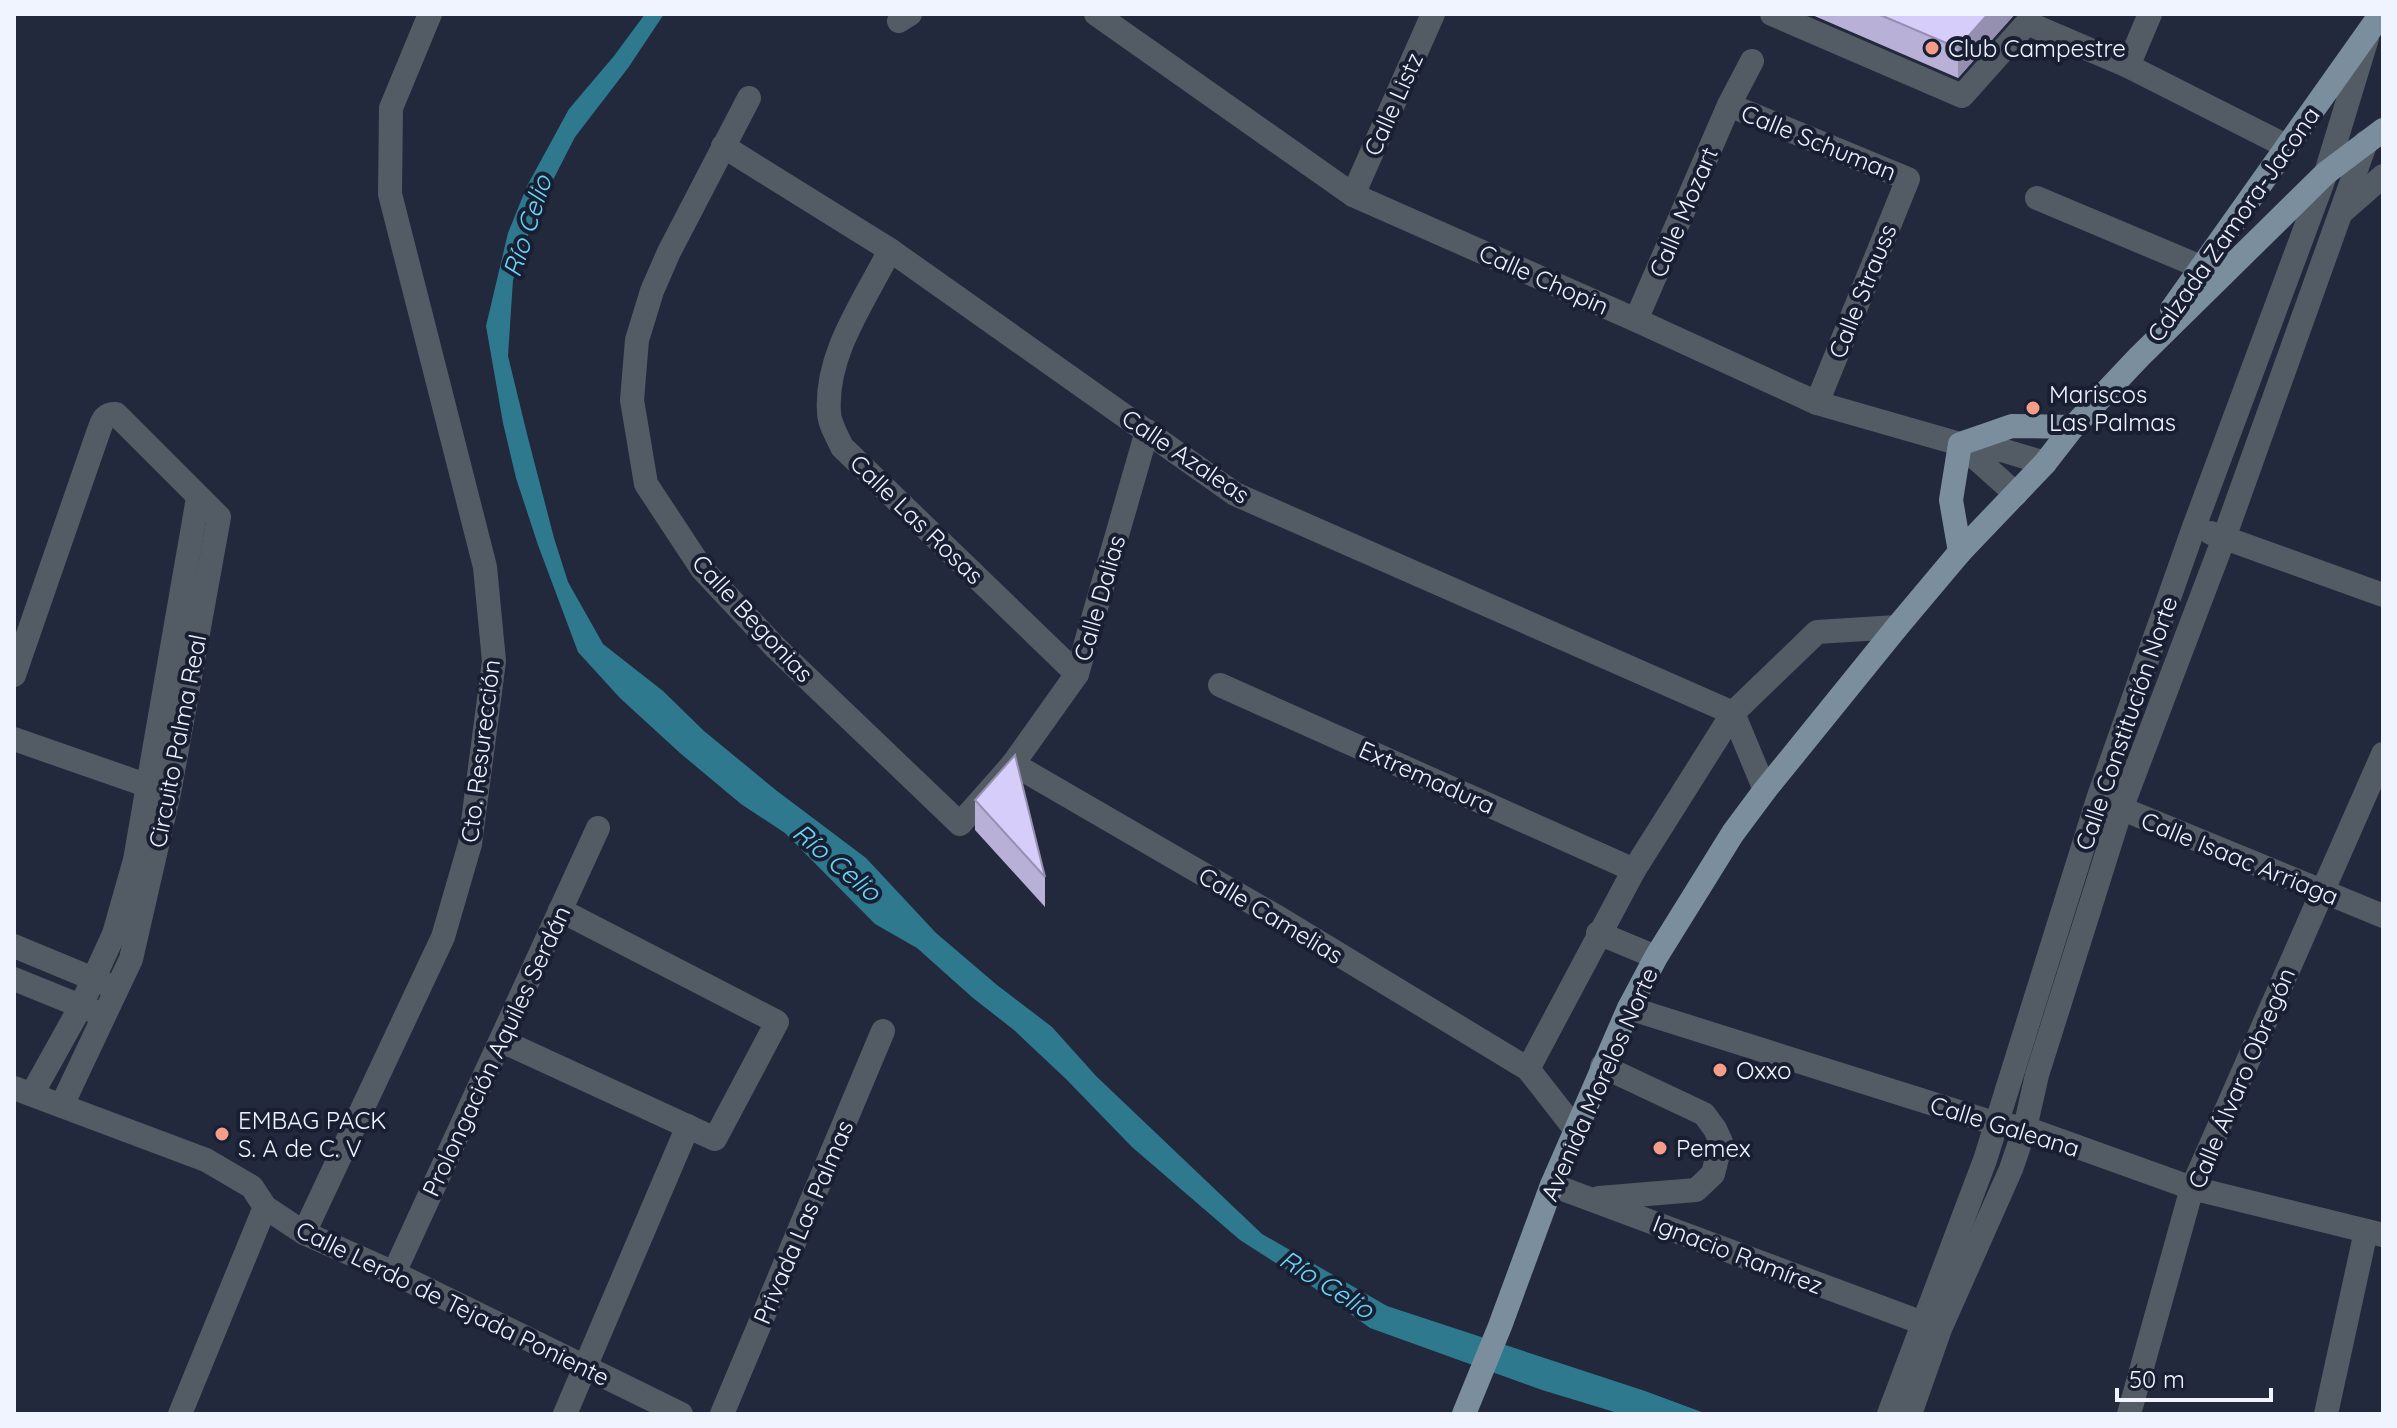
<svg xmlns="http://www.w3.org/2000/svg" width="2397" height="1428" font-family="Quicksand,sans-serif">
<rect width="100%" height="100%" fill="#22293c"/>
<path fill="#2e798e" d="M645,14h19l-36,54 -53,69 -40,78 -22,65 -5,76 19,78 27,104 14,44 35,62 60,47 41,40 73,60 89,67 70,75 61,52 55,42 44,49 166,158 125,72 258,85 62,23h-86l-79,-24 -172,-62 -60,-43 -70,-45 -108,-93 -66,-68 -52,-49 -41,-32 -56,-50 -42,-24 -90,-91 -44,-29 -61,-51 -60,-55 -42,-46 -40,-107 -22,-67 -13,-55 -17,-97 22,-93 19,-47 42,-77 45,-53z"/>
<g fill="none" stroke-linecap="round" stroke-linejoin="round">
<g stroke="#535c64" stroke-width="24">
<path d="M1096,14l257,181 283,125 181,83 143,41 56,50"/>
<path d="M1772,14l190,82 65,-73 101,43 158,80"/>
<path d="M899,21l11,-7"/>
<path d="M2128,66l22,-52"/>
<path d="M749,98l-80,154 -17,39 -15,49 -5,60 14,84 56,85 73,78 185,177 53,-60 64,-90 70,-243"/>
<path d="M1729,105l179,74 -91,224"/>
<path d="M723,146l167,104 345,244 498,219"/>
<path d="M1353,195l80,-181"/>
<path d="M2037,198l164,69"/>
<path d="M2343,211l40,-35"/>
<path d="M890,250c-25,50 -65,104 -61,162 0,11 8,24 13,35l235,227"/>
<path d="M1636,320l93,-215 23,-44"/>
<path d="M1960,444l45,7 40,12"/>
<path d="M2211,533l172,62"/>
<path d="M14,675l84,-242c4,-10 5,-20 18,-19l103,103 -50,276 -38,166 -69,146"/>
<path d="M1220,685l414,185"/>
<path d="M1733,713l32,77"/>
<path d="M14,739l149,52"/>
<path d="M1013,764l264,153 251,152 47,60"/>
<path d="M2108,803l275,113"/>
<path d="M1598,933l58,24"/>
<path d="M14,946l94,39"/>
<path d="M14,979l79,32"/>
<path d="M1629,1008l368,116 28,4 167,60 191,47"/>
<path d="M502,1041l213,98 62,-117 -217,-112"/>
<path d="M1528,1069l106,-199 99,-157 84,-81 80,-5"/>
<path d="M14,1088l192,72 46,27 13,20 39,26 90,40 287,141"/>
<path d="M32,1094l49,-88 33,-72 21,-74 63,-362"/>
<path d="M1552,1185l387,144"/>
<path d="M1599,1198l97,-8 17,-16 8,-32 -6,-13 -11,-15 -102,-48"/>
<path d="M304,1233l139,-296 27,-93 24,-183 -9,-94 -95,-373 1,-86 39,-94"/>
<path d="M394,1273l204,-445"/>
<path d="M180,1414l85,-207"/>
<path d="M565,1414l123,-288"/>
<path d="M722,1414l161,-383"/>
<path d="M1889,1414l96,-254 113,-361 96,-272 132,-354 41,-135"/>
<path d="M1910,1414l30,-85 71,-160 14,-41 12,-53 84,-266 103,-271 142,-396"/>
<path d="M2129,1414l63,-226 191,-434"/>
<path d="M2326,1414l40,-183"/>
</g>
<g stroke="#7b8e9e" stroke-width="24">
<path d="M2172,309l209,-295"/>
<path d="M1960,552l-9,-52 9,-56 52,-18 61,1"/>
<path d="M1464,1414l36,-88 52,-141 77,-177 27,-51 77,-124 32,-43 132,-163 63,-75 85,-89 28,-36 66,-70 187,-184 57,-43"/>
</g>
</g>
<g fill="#b9b0d8">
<path d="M1810,14h205l-57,64z"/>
<path d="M975,800l70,77v30l-70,-77z"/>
</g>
<path fill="#9690b0" d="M1988,14h27l-57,64v-30z"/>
<g fill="#d7cdfb" stroke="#9690b0" stroke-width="2">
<path d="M1878,14h110l-30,34z"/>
<path d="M1015,755l30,122 -70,-77z"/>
</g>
<g fill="#f49e8a" stroke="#191f32" stroke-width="3">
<circle cx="1932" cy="48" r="8"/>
<circle cx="2033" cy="408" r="8"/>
<circle cx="1720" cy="1070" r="8"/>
<circle cx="222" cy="1134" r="8"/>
<circle cx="1660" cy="1148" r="8"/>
</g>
<g text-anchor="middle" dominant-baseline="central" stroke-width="8" stroke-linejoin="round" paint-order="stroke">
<g font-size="24" fill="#f0f4ff" stroke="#191f32" text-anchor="start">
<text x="1948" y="48">Club Campestre</text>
<text x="2049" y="394">Mariscos<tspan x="2049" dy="28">Las Palmas</tspan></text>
<text x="1736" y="1070">Oxxo</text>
<text x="238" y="1120">EMBAG PACK<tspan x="238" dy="28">S. A de C. V</tspan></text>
<text x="1676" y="1148">Pemex</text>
</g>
<g font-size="24" fill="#f0f4ff" stroke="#191f32">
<text transform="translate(1393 104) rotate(-66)">Calle Listz</text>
<text transform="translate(1819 142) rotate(22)">Calle Schuman</text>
<text transform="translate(1683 212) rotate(-67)">Calle Mozart</text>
<text transform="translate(2233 224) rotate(-55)">Calzada Zamora-Jacona</text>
<text transform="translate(1544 279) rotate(24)">Calle Chopin</text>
<text transform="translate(1862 291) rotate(-68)">Calle Strauss</text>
<text transform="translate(1186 456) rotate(34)">Calle Azaleas</text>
<text transform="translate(917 519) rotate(44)">Calle Las Rosas</text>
<text transform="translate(1099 598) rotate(-74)">Calle Dalias</text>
<text transform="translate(753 618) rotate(47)">Calle Begonias</text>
<text transform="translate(2126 723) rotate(-71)">Calle Constitución Norte</text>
<text transform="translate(177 741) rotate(-79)">Circuito Palma Real</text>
<text transform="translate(480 751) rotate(-83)">Cto. Resurección</text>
<text transform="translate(1427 777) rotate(24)">Extremadura</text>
<text transform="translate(2240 858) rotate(22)">Calle Isaac Arriaga</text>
<text transform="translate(1271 915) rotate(31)">Calle Camelias</text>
<text transform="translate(496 1051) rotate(-65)">Prolongación Aquiles Serdán</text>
<text transform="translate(2241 1078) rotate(-67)">Calle Álvaro Obregón</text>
<text transform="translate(1599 1084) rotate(-66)">Avenida Morelos Norte</text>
<text transform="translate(2005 1126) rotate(17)">Calle Galeana</text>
<text transform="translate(803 1222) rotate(-67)">Privada Las Palmas</text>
<text transform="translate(1738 1254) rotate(21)">Ignacio Ramírez</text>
<text transform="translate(453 1303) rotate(26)">Calle Lerdo de Tejada Poniente</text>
</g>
<g font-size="26" font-style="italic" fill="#69d6f7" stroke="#191f32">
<text transform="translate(527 226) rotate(-72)">Río Celio</text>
<text transform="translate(837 862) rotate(40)">Río Celio</text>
<text transform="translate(1327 1284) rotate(32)">Río Celio</text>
</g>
</g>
<rect width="2397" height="1428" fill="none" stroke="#f0f4ff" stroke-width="32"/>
<path d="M2117 1388v12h154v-12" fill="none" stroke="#f0f4ff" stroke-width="4"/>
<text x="2129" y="1388" font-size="24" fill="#f0f4ff" stroke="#191f32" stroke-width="6" paint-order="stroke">50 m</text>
</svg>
